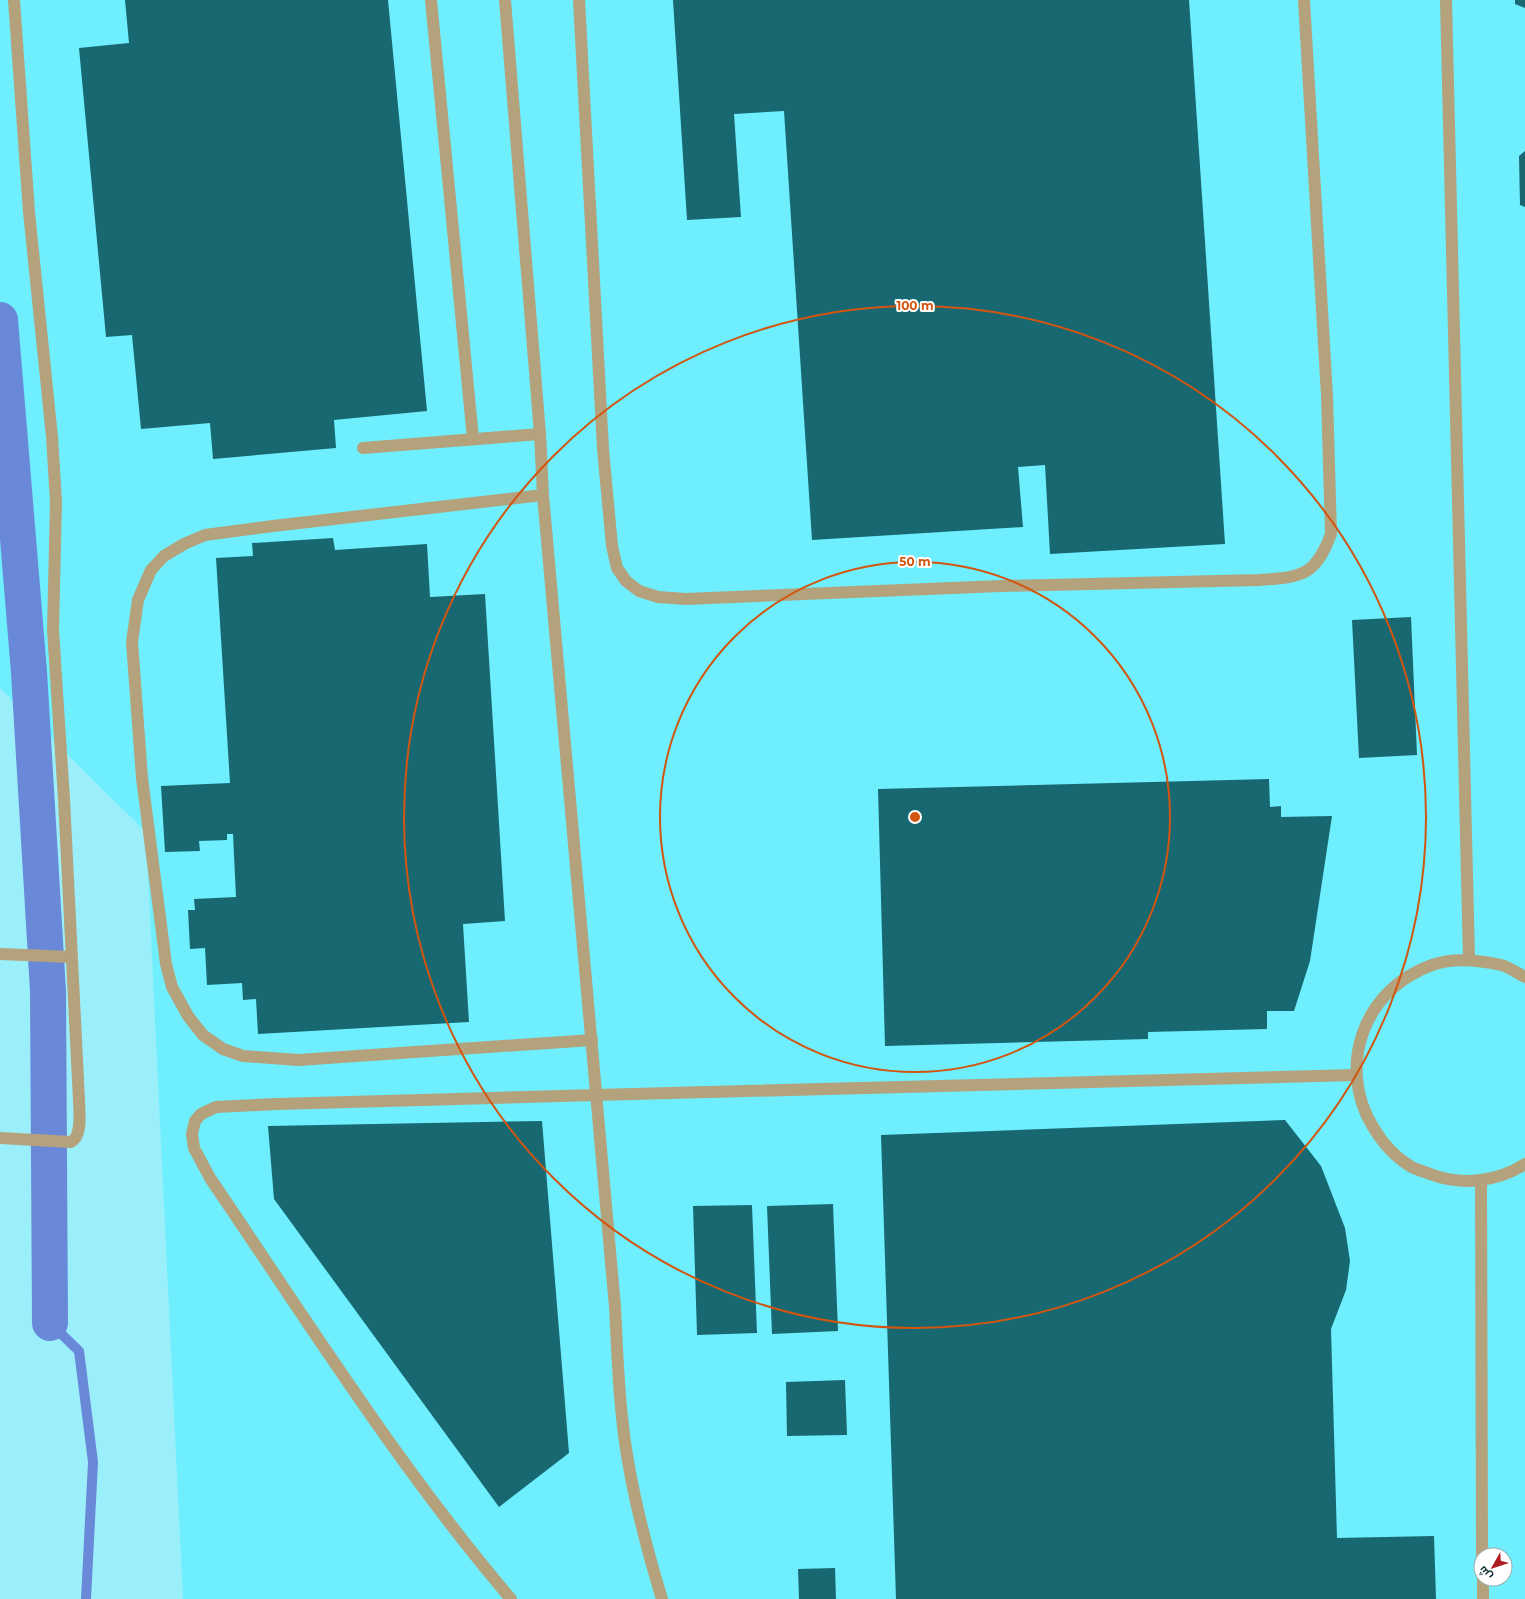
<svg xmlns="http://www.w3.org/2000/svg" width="1525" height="1599" font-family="Montserrat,Cairo,sans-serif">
<rect width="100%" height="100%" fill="#9beffa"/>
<path fill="#6feefe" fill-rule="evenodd" d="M0,0h1525v1599h-1342l-37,-767 -146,-144zM1481,1555h24v24h-24z"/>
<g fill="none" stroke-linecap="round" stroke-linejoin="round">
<path stroke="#6989d8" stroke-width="10" d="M50,1323l29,28 14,111 -7,137"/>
<path stroke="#6989d8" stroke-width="36" d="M0,320l29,352 19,319 2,332"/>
</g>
<g fill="#176871">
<path d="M125,0h263l39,411 -93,9 2,28 -123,11 -3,-36 -69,6 -9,-94 -26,2 -27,-289 50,-5z"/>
<path d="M673,0h516l36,544 -175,10 -5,-89 -27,2 5,60 -211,13 -28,-429 -50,3 7,103 -54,3z"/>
<path d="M1515,0h10v8l-10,-4z"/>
<path d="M1525,151v56l-5,-2 -1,-49z"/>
<path d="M333,538l2,12 92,-6 3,53 55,-3 20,327 -42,3 6,98 -211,12 -2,-35 -13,1 -1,-17 -35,2 -2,-37 -15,1 -2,-39h7l-1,-11 42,-2 -3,-63h-6v6l-28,1 1,10 -35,1 -4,-66 69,-3 -14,-225 37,-2 -1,-13z"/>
<path d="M1411,617l6,138 -58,3 -7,-138z"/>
<path d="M1269,779l1,28 11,-1v11l51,-1 -22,145 -16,50h-27v18l-119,3v7l-263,7 -7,-257z"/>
<path d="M1285,1120l36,46 24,62 5,33 -4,29 -15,39 6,209 97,-2 2,63h-540l-15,-464z"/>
<path d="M542,1121l27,332 -70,54 -225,-308 -6,-73z"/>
<path d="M833,1204l5,127 -66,3 -5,-128z"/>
<path d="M752,1205l5,128 -60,2 -4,-129z"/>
<path d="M845,1380l2,55 -60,1 -1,-54z"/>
<path d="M835,1568l1,31h-37l-1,-30z"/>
</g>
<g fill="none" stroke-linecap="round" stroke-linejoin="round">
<g stroke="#b4a27c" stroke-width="12">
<path d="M431,0l42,439"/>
<path d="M579,0l24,449 9,97 5,22 9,13 13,10 19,6 28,2 315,-13 258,-6c42,-3 56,-3 72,-46l-4,-138 -23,-396"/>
<path d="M363,448l177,-14"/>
<path d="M543,495l-270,31 -68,9 -21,9 -20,12 -13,14 -13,30 -6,42 10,136 24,186 6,23 16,29 15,19 20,14 20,7 55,4 294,-20"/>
<path d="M0,954l71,3"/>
<path d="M0,1138l71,4c12,-6 8,-31 8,-42l-15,-301 -11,-169 3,-128 -4,-65 -23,-225 -15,-212"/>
<path d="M511,1599c-111,-130 -205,-280 -301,-421l-16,-30 -2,-14 3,-13 6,-7 15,-7 61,-3 319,-9"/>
</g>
<g stroke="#b4a27c" stroke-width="12">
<path d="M505,0l35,434 3,61 72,812c2,37 3,74 7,110 6,62 22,123 40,182"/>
<path d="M1446,0l23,959"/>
<path d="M1525,977c-8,-4 -16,-10 -24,-12 -22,-5 -47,-8 -69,0 -68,24 -96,101 -59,162 9,15 22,30 37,39 6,4 14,5 20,8 31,12 67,8 95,-10"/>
<path d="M596,1095l759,-20"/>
<path d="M1481,1181l1,374"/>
<path d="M1483,1579v20"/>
</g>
</g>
<g fill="none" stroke="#d25510" stroke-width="2">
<circle cx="915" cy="817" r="255"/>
<circle cx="915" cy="817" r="511"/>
</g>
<circle cx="915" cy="817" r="6" fill="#d25510" stroke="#fff" stroke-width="2"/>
<g font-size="12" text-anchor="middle" font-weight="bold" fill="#d25510" stroke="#fff" stroke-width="4" stroke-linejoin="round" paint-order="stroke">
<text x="915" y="310">100 m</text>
<text x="915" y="566">50 m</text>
</g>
<g transform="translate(1493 1567) rotate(231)"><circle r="19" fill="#ffffff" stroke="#9dacae"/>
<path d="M0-3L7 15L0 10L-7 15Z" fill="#af1d21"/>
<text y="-6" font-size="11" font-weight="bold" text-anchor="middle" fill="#0a2f34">ش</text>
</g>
</svg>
